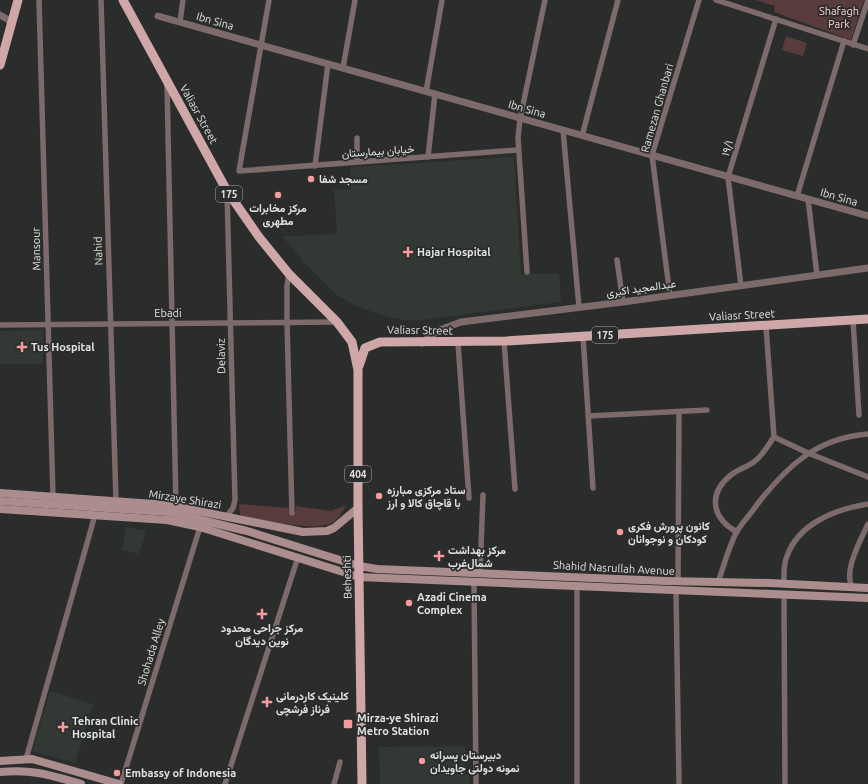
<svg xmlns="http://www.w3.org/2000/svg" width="868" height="784" font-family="Ubuntu,Vazirmatn,sans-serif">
<rect width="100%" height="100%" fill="#2a2d2b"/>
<g fill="#323833">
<path d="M514,157l7,117h38l2,28 -148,19 -23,-3 -34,-12 -19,-11 -28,-27 -27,-32 55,-2 -3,-44 17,-1 -1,-22z"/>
<path d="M43,330v34h-43v-33z"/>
<path d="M126,527l20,4 -7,23 -17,-4z"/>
<path d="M50,691l43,13 -18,59 -43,-12z"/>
<path d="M465,746v29h4l1,9h-90l-1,-37z"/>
</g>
<g fill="#583b3b">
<path d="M756,0h108l-13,40 -77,-28 1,-6z"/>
<path d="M786,36l21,7 -4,13 -21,-6z"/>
<path d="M239,504l50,4v5l6,1 1,-8 35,5 15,-6c-3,7 -9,16 -16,19 -20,7 -69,-4 -90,-9z"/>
</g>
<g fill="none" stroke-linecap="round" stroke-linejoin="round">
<g stroke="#7d6a6a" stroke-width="5.5">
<path d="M39,0l14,497"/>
<path d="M101,0l15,501"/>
<path d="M269,0l-30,171 279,-21"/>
<path d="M716,0l152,49"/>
<path d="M180,22l3,-22"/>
<path d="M853,45l15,-45"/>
<path d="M343,68l12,-68"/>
<path d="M167,85l9,422"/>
<path d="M426,92l16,-92"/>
<path d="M563,130l16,177"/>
<path d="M582,136l36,-136"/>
<path d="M428,157l7,-63"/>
<path d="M357,162v-24"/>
<path d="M315,166l13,-102"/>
<path d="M797,196l47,-155"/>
<path d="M808,199l9,76"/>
<path d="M617,260l6,42"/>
<path d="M527,272l-9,-134 2,-19 25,-119"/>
<path d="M289,274l-2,11v37l5,191"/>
<path d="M741,286l-13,-109 48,-158"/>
<path d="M670,296l-18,-141 47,-155"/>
<path d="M853,320l6,95"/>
<path d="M0,325l337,-3"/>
<path d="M583,336l10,152"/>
<path d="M504,341l11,148"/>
<path d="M458,343l11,155"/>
<path d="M589,416l118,-6"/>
<path d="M774,437l34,16 60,24"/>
<path d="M226,517l7,-9 2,-8 -8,-308"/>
<path d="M737,532c-26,-14 -29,-39 -6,-57 7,-6 17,-8 24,-14 8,-6 13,-16 19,-24l-8,-111"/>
<path d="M480,573l3,-78"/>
<path d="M678,581l1,-169"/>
<path d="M474,582l2,202"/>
<path d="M718,582c6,-16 10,-33 18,-49 5,-9 14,-18 20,-27 30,-39 60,-68 112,-72"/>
<path d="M784,584c0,-9 -1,-19 3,-28 12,-33 49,-47 81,-52"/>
<path d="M577,586v198"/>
<path d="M853,588c-11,-15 8,-49 15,-64"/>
<path d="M676,591l3,193"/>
<path d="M784,595l1,189"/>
<path d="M26,759l69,-244"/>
<path d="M121,784l79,-257"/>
<path d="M225,784l73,-227"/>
<path d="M334,784l6,-22"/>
</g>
<g stroke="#7d6a6a" stroke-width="7">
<path d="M0,15l12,7"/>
<path d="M158,16l710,200"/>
<path d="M422,343l15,-12 24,-9 162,-20 245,-34"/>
</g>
<g stroke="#ac8d8d" stroke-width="8">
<path d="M0,493l168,12 135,27 24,-1 7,-3 24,-20"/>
<path d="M0,501l168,11 79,19 112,35 18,3 290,12 103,2 98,5"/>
<path d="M0,509l167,11 33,7 159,50 509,21"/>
<path d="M0,761l32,-2 87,25"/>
<path d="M0,772c34,-3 50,3 81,12"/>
</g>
<g stroke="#cfa7a8" stroke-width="9">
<path d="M123,0l104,191 32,46 30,37 48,48 15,20 6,28v138l4,276"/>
<path d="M0,65l18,-65"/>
<path d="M359,366l6,-18 15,-6 126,-1 362,-22"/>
</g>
</g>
<g fill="#f59b9e" stroke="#2a2d2b" stroke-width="1.5">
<circle cx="311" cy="179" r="4"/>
<circle cx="278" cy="195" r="4"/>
<path d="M406 246h4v4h4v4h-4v4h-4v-4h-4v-4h4z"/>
<path d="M20 341h4v4h4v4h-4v4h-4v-4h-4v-4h4z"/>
<circle cx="379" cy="496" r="4"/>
<circle cx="620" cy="532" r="4"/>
<path d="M437 550h4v4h4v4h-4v4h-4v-4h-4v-4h4z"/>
<circle cx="409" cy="603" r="4"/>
<path d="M260 608h4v4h4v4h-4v4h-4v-4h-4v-4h4z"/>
<path d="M265 696h4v4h4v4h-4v4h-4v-4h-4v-4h4z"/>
<rect x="343" y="719" width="10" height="10" rx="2"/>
<path d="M61 721h4v4h4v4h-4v4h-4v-4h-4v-4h4z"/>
<circle cx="422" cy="761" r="4"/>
<circle cx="117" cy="773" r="4"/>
</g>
<g text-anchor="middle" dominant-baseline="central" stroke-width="3.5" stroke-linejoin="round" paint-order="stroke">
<g fill="#2a2d2b" stroke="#a9acaa" stroke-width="1">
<rect x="216" y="186" width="26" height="16" rx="3"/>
<rect x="592" y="327" width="26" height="16" rx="3"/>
<rect x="345" y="466" width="26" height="16" rx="3"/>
</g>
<g font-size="10" font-weight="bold" fill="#e0e2e0">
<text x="229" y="194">175</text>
<text x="605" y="335">175</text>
<text x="358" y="474">404</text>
</g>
<g font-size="11" fill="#ffd2d2" stroke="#2a2d2b">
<text x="839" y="11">Shafagh<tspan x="839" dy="13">Park</tspan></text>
</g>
<g font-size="11" fill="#e0e2e0" stroke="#2a2d2b">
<text transform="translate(215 21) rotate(16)">Ibn Sina</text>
<text transform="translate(657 108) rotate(-74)">Ramezan Ghanbari</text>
<text transform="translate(527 109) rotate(16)">Ibn Sina</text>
<text transform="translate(199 114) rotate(61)">Valiasr Street</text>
<text transform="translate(727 148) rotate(-73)">۱۹/۱</text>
<text transform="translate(378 151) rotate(-4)">خیابان بیمارستان</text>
<text transform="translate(839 197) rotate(16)">Ibn Sina</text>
<text transform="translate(36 249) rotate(-91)">Mansour</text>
<text transform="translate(98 251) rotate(-92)">Nahid</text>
<text transform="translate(641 288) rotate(-8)">عبدالمجید اکبری</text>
<text x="168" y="313">Ebadi</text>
<text transform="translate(742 315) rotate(-3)">Valiasr Street</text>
<text transform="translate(420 330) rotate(1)">Valiasr Street</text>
<text transform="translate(221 356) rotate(-91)">Delaviz</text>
<text transform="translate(185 499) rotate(9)">Mirzaye Shirazi</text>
<text transform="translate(614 568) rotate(3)">Shahid Nasrullah Avenue</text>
<text transform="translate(347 577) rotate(-91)">Beheshti</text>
<text transform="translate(151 652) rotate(-73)">Shohada Alley</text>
</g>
<g font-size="11" font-weight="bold" fill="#e0e2e0" stroke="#2a2d2b" text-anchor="start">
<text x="319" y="179">مسجد شفا</text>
<text x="278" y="208" text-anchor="middle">مرکز مخابرات<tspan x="278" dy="13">مطهری</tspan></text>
<text x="417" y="252">Hajar Hospital</text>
<text x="31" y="347">Tus Hospital</text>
<text x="387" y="490">ستاد مرکزی مبارزه<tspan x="387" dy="13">با قاچاق کالا و ارز</tspan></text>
<text x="628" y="526">کانون پرورش فکری<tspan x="628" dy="13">کودکان و نوجوانان</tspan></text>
<text x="448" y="550">مرکز بهداشت<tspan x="448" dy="13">شمال‌غرب</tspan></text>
<text x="417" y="597">Azadi Cinema<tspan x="417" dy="13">Complex</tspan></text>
<text x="262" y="628" text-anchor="middle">مرکز جراحی محدود<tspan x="262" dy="13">نوین دیدگان</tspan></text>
<text x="276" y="696">کلینیک کاردرمانی<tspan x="276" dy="13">فرناز فرشچی</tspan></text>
<text x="357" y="718">Mirza-ye Shirazi<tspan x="357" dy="13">Metro Station</tspan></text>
<text x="72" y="721">Tehran Clinic<tspan x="72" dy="13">Hospital</tspan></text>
<text x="430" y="755">دبيرستان پسرانه<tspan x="430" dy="13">نمونه دولتی جاويدان</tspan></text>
<text x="125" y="773">Embassy of Indonesia</text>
</g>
</g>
</svg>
